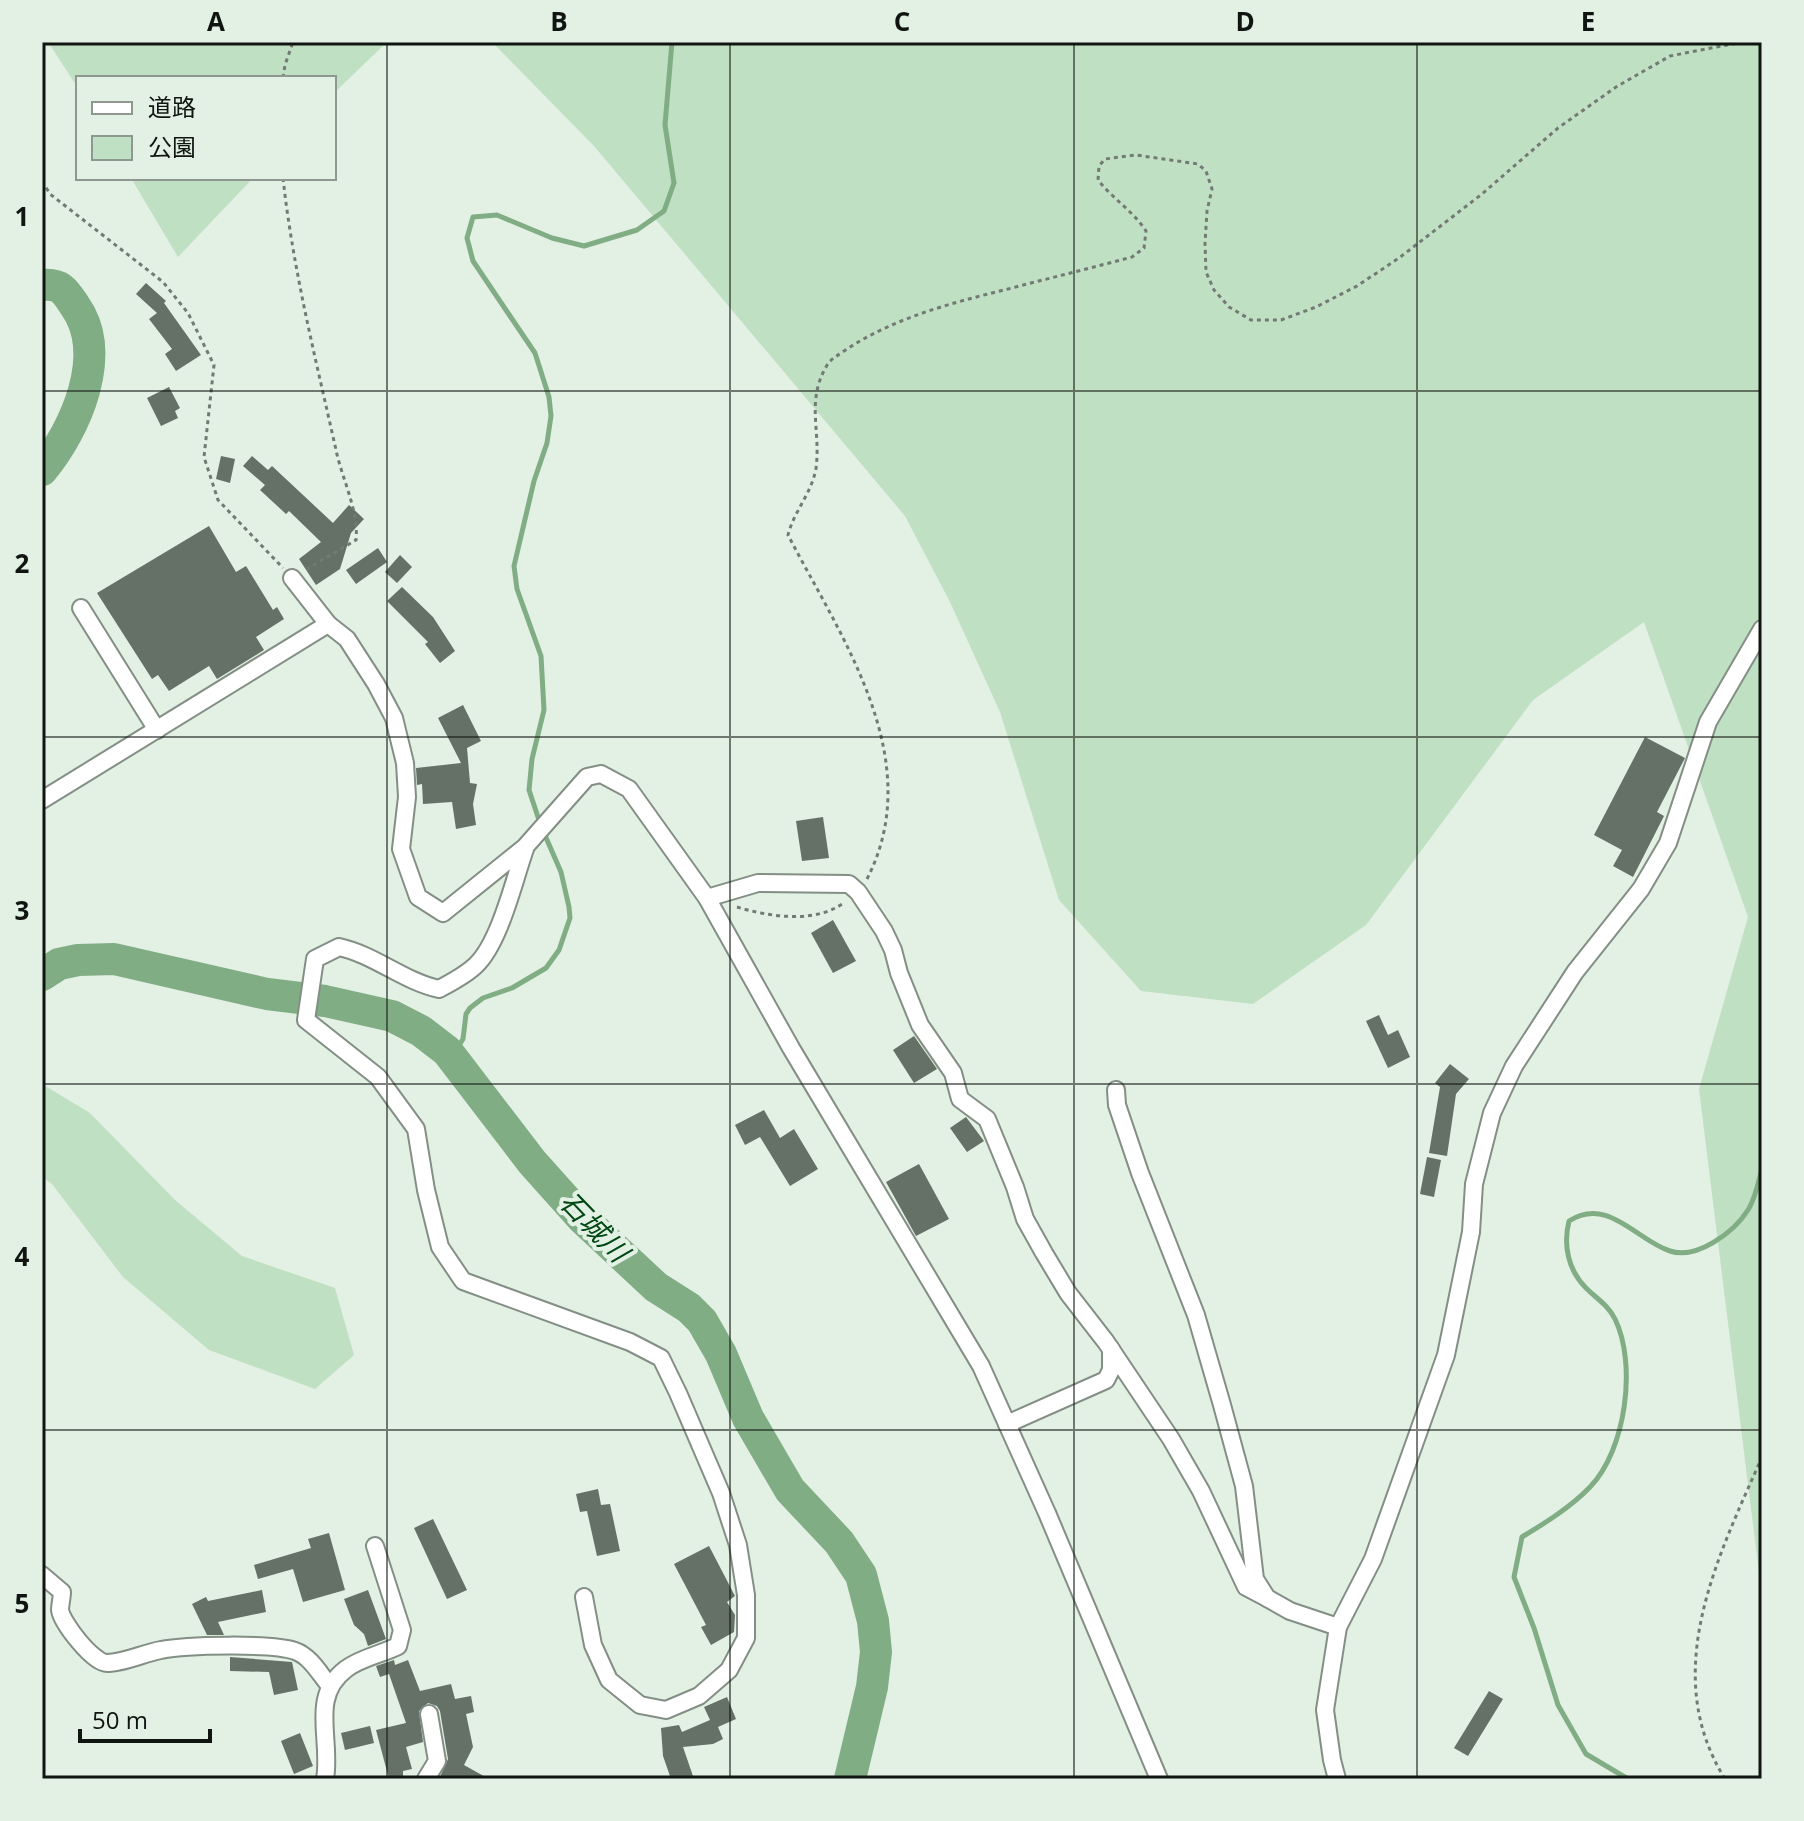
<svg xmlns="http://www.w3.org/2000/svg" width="1804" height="1821" font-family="'Open Sans','Noto Sans JP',sans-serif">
<rect width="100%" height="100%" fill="#e3f0e4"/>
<g fill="#c0e0c3">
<path d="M48,42h339l-53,51v-15h-256v10z"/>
<path d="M492,42h1270v1555l-63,-508 49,-172 -104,-295 -111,78 -167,225 -113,79 -112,-13 -82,-91 -59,-188 -50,-110 -45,-86 -311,-370z"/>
<path d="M131,178h122l-75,79z"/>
<path d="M42,1084l48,29 85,87 67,56 93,32 19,67 -39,34 -106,-39 -86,-73 -71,-93 -10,-7z"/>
</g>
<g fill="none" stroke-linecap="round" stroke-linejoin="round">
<g stroke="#81ad85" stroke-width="5">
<path d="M540,823l-11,-33 3,-31 12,-49 -3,-54 -24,-67 -3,-23 20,-85 13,-38 4,-27 -2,-19 -14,-44 -62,-92 -6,-23 6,-21 24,-2 55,23 32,8 53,-16 27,-19 10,-28 -9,-58 7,-83"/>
<path d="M451,1058l12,-19 3,-25 4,-6 13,-10 29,-10 34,-20 13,-18 11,-32 -1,-11 -8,-35 -17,-39"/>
<path d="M1628,1779l-42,-25 -28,-49 -24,-77 -20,-51 8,-40c23,-14 49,-30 68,-50 36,-37 47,-123 25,-168 -7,-14 -18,-20 -29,-31 -18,-18 -23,-43 -17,-67 39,-25 67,19 101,30 27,9 64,-19 78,-41 7,-11 11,-29 14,-42"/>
</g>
<g stroke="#81ad85" stroke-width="32">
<path d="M42,285c19,-2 23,6 33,21 34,48 1,123 -33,164"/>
<path d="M42,975l17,-11 19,-4 36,-1 153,35 58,7 67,15 29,15 26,20 85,111 51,57 73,68 33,21 13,13 19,33 27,64 42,72 49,52 22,33 12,46 3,31 -4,35 -22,92"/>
</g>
</g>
<g fill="#657066">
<path d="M146,283l20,18 -2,2 37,52 -25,16 -11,-17 7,-5 -23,-30 8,-6 -21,-19z"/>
<path d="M169,387l11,21 -5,3 3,7 -17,8 -14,-28z"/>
<path d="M221,456l14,3 -5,24 -14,-4z"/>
<path d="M252,456l16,14 4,-4 61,57 16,-18 15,14 -13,14 -11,36 -24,16 -17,-26 22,-17 -32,-31 -3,3 -26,-24 5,-5 -22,-19z"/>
<path d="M209,526l27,46 10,-6 27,44 4,-3 7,12 -28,18 8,13 -47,29 -8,-13 -40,25 -11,-16 -6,4 -55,-86z"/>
<path d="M378,548l9,14 -31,22 -10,-14z"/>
<path d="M400,555l12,12 -15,16 -12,-11z"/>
<path d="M402,587l31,30 22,34 -15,12 -15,-19 3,-2 -41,-41z"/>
<path d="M463,705l18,36 -14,7 3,35 7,1 -4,20 3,21 -20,4 -4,-27 -29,2 -1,-20 -5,1 -1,-17 45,-5 -23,-45z"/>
<path d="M1645,737l40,21 -28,54 7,4 -31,61 -20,-11 9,-16 -28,-15z"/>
<path d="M823,817l6,41 -27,3 -6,-40z"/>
<path d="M833,920l23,41 -23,12 -22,-40z"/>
<path d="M1379,1015l9,20 10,-5 12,27 -22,11 -22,-47z"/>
<path d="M914,1036l23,33 -23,14 -21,-33z"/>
<path d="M1450,1064l19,15 -13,15 -9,62 -18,-3 11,-66 -5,-4z"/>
<path d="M764,1110l16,28 14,-9 24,40 -28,17 -30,-49 -15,8 -10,-20z"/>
<path d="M966,1117l18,24 -17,11 -17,-24z"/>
<path d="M1427,1157l14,3 -7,37 -14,-3z"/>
<path d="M919,1164l30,55 -33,17 -30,-54z"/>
<path d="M598,1489l3,16 9,-1 10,47 -23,5 -10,-45 -7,1 -4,-18z"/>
<path d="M433,1519l34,71 -20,9 -33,-71z"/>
<path d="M329,1533l16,57 -42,12 -10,-33 -35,10 -4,-14 57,-17 -3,-9z"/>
<path d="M709,1546l26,50 -8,6 8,13 -1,17 -23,13 -10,-18 5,-2 -32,-61z"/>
<path d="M262,1590l4,22 -48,10 6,13h-17l-15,-31 14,-7 2,4z"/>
<path d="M368,1590l18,49 -18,7 -4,-12 -10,-9 -10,-26z"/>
<path d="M230,1657l62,5 6,28 -24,5 -5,-23 -39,-1z"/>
<path d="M394,1660l1,5 13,-5 12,31 31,-7 4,15 16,-3 3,16 -8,2 7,33 -9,18 25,14h-50l9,-20 -8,-48 -3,-5 -9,-3 -9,8 4,31 -17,5 6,22 -9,2v8h-14l-13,-49 30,-7 -17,-49 -9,3 -4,-11z"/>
<path d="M1489,1691l14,8 -35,57 -14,-8z"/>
<path d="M727,1697l9,22 -18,8 5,12 -10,5 -30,3 11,32h-23l-8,-23 -2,-28 18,-3 3,7 28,-12 -6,-13z"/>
<path d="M370,1726l4,17 -29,7 -4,-17z"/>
<path d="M300,1733l13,33 -19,8 -13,-33z"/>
</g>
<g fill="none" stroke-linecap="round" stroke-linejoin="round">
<g stroke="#838f84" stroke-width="20">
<g id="minor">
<path d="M292,578l36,46 19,15 29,45 18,34 11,45 2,34 -6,52 17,48 25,16 82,-66 62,-70 14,-3 28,15 78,109 84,150 190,318 66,147 112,266"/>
<path d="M81,608l76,122"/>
<path d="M42,800l286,-176"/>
<path d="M525,849c-11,31 -25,93 -49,116 -10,10 -24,17 -37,24 -36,-8 -64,-34 -100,-42l-24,12 -9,61 72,57 38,52 10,61 14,57 23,34 167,61 31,16 17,35 43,100 17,52 8,50v43l-17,32 -30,26 -33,14 -26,-5 -31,-25 -16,-35 -9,-48"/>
<path d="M707,898l51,-15 91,1 9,8 26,39 9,19 6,23 21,52 33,48 7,26 27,20 28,68 10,32 19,34 24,40 38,49 65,97 30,52 45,96 21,11"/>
<path d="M1116,1090l1,15 23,68 56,142 26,90 22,81 11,93 12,19 23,13 48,16"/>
<path d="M1007,1424l99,-44 5,-10v-21"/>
<path d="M42,1575l20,17c0,5 -2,13 -2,18 2,13 33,53 47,53 17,0 37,-10 54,-13 24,-5 113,-7 134,1 15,5 25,23 34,34"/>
<path d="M325,1779c7,-40 -16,-82 21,-110 14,-11 36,-15 52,-23l4,-16 -27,-84"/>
<path d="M426,1779l11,-18 -8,-47"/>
<path d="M1337,1779l-5,-19 -7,-50 13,-83 35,-68 73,-204 25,-123 3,-48 18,-71 22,-47 61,-94 66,-83 27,-46 40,-121 54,-93"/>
</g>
</g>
<g stroke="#727b73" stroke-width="3" stroke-dasharray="4 4" stroke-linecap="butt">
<path d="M283,78l2,-13 8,-23"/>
<path d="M283,178c10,92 33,182 53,272 6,29 23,61 20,90l-49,29"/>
<path d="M42,181l8,13 113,88 25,31 26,52 -10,92 14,43 65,68"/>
<path d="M867,879c61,-119 -25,-240 -79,-344 6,-24 24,-42 28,-67 5,-37 -10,-66 10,-101 4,-8 11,-11 18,-16 49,-33 107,-48 164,-62 42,-11 83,-21 124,-32l12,-9 2,-17c-13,-20 -33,-32 -48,-51l1,-14 6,-7 31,-4 62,9 8,7 6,18 -5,22 -2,32 1,29 8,18 15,17 22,13h30l35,-13 41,-21 42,-28 83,-64 76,-66 58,-41 54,-31 72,-14"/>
<path d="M737,907c33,10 79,17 108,-5"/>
<path d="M1725,1779c-66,-106 -8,-220 37,-322"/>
</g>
<use href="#minor" stroke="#fff" stroke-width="16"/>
</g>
<path fill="none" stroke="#101511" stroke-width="2" stroke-opacity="0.55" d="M387,42v1737M730,42v1737M1074,42v1737M1417,42v1737M42,391h1720M42,737h1720M42,1084h1720M42,1430h1720"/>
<g text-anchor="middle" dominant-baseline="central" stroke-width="8" stroke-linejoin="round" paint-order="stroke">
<g font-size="28" font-style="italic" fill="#004814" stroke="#e3f0e4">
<text transform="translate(595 1226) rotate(46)">石城川</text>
</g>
</g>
<rect width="1804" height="1821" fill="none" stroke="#e3f0e4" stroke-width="88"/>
<rect x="76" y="76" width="260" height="104" fill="#e3f0e4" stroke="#8f9890" stroke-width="2"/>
<rect x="92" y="102" width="40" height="12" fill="#ffffff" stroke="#8f9890" stroke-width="2"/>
<text x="148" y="116" font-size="24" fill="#101511">道路</text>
<rect x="92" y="136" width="40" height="24" fill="#c0e0c3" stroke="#8f9890" stroke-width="2"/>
<text x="148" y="156" font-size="24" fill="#101511">公園</text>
<path d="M80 1729v12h130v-12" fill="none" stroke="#101511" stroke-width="4"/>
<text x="92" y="1729" font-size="24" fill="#101511" stroke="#e3f0e4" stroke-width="6" paint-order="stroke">50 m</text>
<rect x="44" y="44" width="1716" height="1733" fill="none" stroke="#101511" stroke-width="3"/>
<g font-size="26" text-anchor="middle" font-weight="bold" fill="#101511">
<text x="216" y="31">A</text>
<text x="559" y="31">B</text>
<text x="902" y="31">C</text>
<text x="1245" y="31">D</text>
<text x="1588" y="31">E</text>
<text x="22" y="226">1</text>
<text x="22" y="573">2</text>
<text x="22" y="920">3</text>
<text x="22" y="1266">4</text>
<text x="22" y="1613">5</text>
</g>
</svg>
